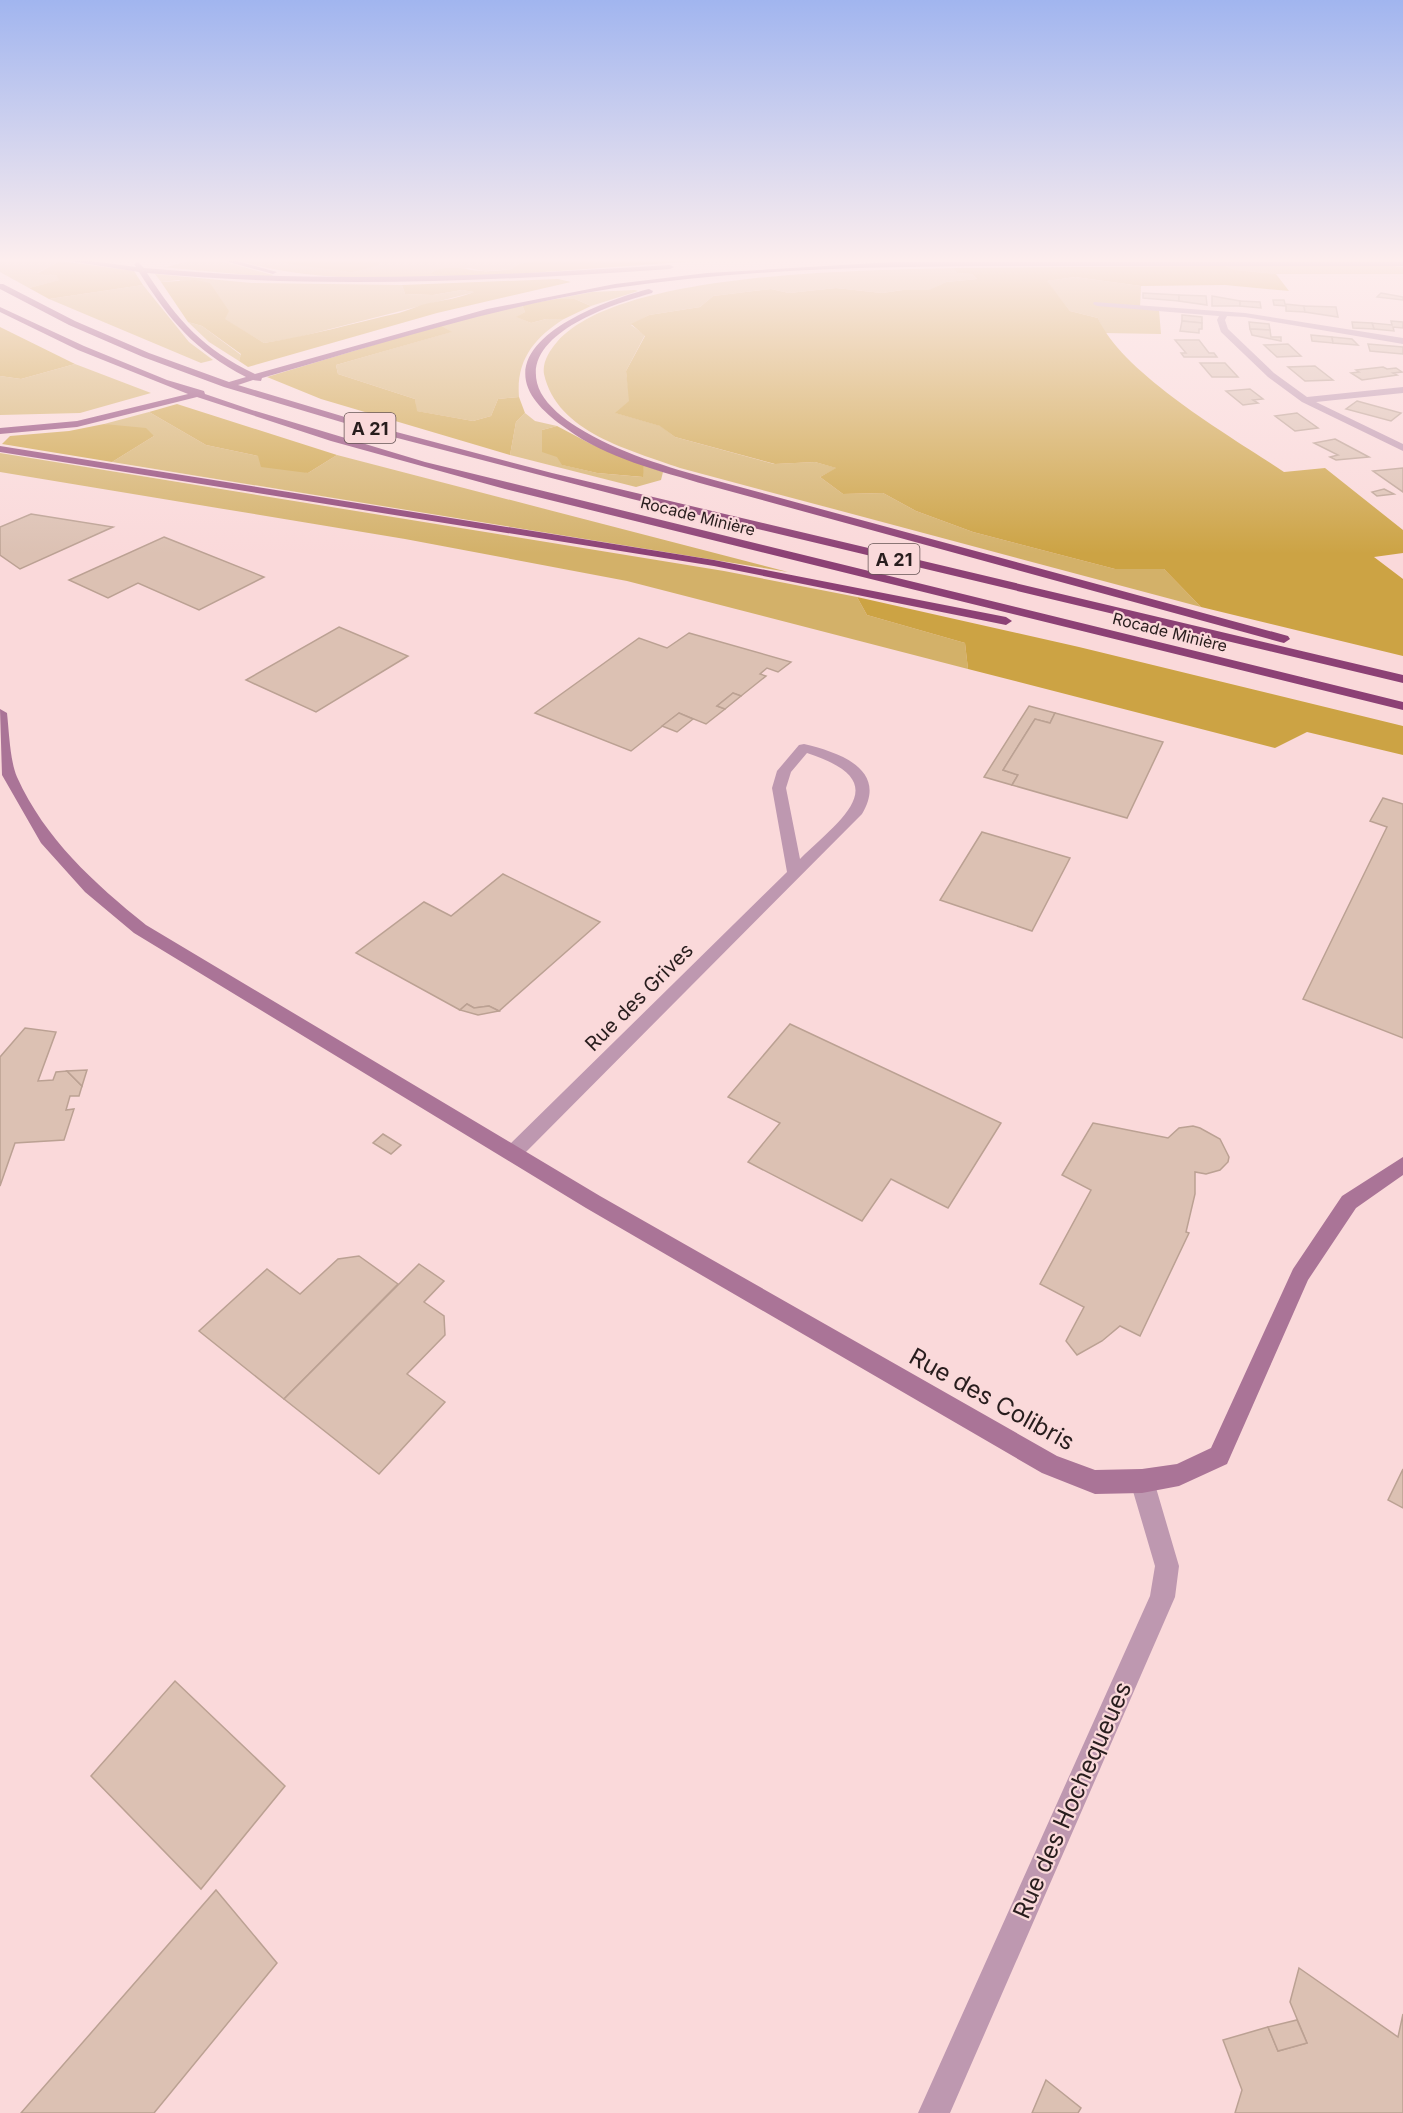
<svg xmlns="http://www.w3.org/2000/svg" width="1403" height="2113" font-family="Inter,sans-serif">
<rect width="100%" height="100%" fill="#fad9da"/>
<g fill="#d3b169">
<path d="M0,258h43l17,3 -23,12 19,2 4,5 -31,8 -29,-16z"/>
<path d="M186,258h23l64,17 -2,2 -120,-11 16,1 21,-6z"/>
<path d="M232,258h34l23,6 89,-4 -17,-2h182c-10,5 -24,3 -31,11l-28,2 -15,-3 -38,5 42,4c-74,2 -171,6 -241,-19z"/>
<path d="M1391,258l5,4 -375,-1 -2,-2z"/>
<path d="M1225,266h167l11,1v7h-127l-41,-4z"/>
<path d="M953,268l4,5 15,1 5,5 -31,3 -16,8h-27l-21,3 -46,-5 -47,5 -18,-4 -58,7 -13,11 -51,8 -18,10 14,10 -19,36 4,30 -14,12 45,13 14,11 99,27 41,-2 22,6 -17,9 23,17 40,-1 33,18 57,21 142,37h49l37,38 -521,-139c-49,-18 -123,-35 -136,-94 -2,-12 6,-24 13,-32 62,-71 304,-71 396,-74z"/>
<path d="M155,274l97,9 150,2 3,9 28,1 29,-5 13,2 -180,46 -31,5 -40,-24 -45,-39 -18,2z"/>
<path d="M1075,277l66,9 -1,22 19,2 2,24 -57,-1 -6,-15 -28,-7 -24,-30z"/>
<path d="M143,285l46,57 24,18 -12,3 -152,-64z"/>
<path d="M635,290l3,1 -47,15 -16,-7h-19l36,-7z"/>
<path d="M522,305l3,7 -8,5 14,6 15,-4h18c-30,19 -48,41 -45,78l-21,2 -7,17 -18,5 -57,-10 -1,-12 -77,-25 -2,-9 115,-33 -11,-7z"/>
<path d="M188,322l14,4 39,29 -2,6 -30,-19z"/>
<path d="M75,364l76,29 -71,20 -80,2v-39l21,3z"/>
<path d="M149,412l57,33 52,11 50,17 29,-18 451,117 -676,-110 42,-26 -50,-12z"/>
<path d="M525,413l10,8 22,5 -15,4 21,35 34,8 45,4 2,-12 19,7 -2,8 -25,7 -126,-32 6,-33z"/>
<path d="M0,453l724,118 133,26 10,18 98,28 3,26 -341,-88 -222,-42 -405,-67z"/>
</g>
<g fill="#cca344">
<path d="M266,258l112,2 1,5 -27,7 -63,-8z"/>
<path d="M543,258h182l1,1 -253,18 -43,-3c14,-11 37,-4 52,-3 10,1 20,-1 30,-2 7,-8 21,-6 31,-11z"/>
<path d="M60,261l74,10 9,14 -94,14 -20,-11 30,-8 -3,-5 -20,-1z"/>
<path d="M1225,266l10,4 41,4 13,17 -64,-6 -84,1 -66,-9 -28,4 23,30 28,7c24,56 134,119 186,154l41,-4 78,62v23l-29,4 29,22v77l-202,-49 -37,-38h-49l-142,-37 -57,-21 -33,-18 -40,1 -23,-17 16,-9 -21,-6 -40,2 -100,-27 -15,-11 -45,-13 14,-12 -3,-30 19,-35 -14,-12 18,-9 51,-8 13,-11 58,-7 18,4 47,-5 46,5 21,-3h26l17,-8 31,-3 -5,-5 -15,-1 -4,-5z"/>
<path d="M558,279l13,3 -134,31 -189,54 -9,-6 2,-7 -39,-28 -14,-4 -27,-40 35,-2 14,3 19,28 -4,8 39,24c45,-7 90,-20 135,-30 10,-3 20,-8 30,-10 16,-3 30,-5 45,-11l-12,-2 -29,5 -28,-1 -3,-9z"/>
<path d="M556,299h19l16,7 -27,13h-18l-15,4 -15,-6 9,-5 -3,-7z"/>
<path d="M440,325l12,7 -116,33 2,9 77,25 2,12 56,10 18,-5 7,-17 21,-2 6,16 -9,9 -6,33 -189,-56 -54,-22z"/>
<path d="M0,327l75,37 -54,15 -21,-3z"/>
<path d="M177,404l160,51 -29,18 -47,-6 -3,-11 -52,-11 -57,-33z"/>
<path d="M104,424l42,4 8,8 -42,26 -110,-18 8,-8 59,-5z"/>
<path d="M557,426l34,18 53,21 -1,12 -46,-4 -35,-8 -5,-8 -15,-5v-22z"/>
<path d="M857,597l222,50 324,79v29l-96,-23 -32,16 -307,-79 -3,-26 -98,-28z"/>
</g>
<g fill="#dcc1b3" stroke="#bba193" stroke-width="1.5">
<path d="M1143,293l36,2v6l-36,-3z"/>
<path d="M1381,293l22,4v3l-26,-3z"/>
<path d="M1179,295l27,1 1,9 -28,-4z"/>
<path d="M1212,296l28,5v5h-28z"/>
<path d="M1273,300h11l1,4 19,2 1,6 -19,-1v-5l-12,-1z"/>
<path d="M1240,301l20,1 1,6 -21,-2z"/>
<path d="M1304,306l32,1 2,10 -33,-5z"/>
<path d="M1182,315l20,2v6l-20,-2z"/>
<path d="M1182,321l20,2v6h-3v4l-19,-2z"/>
<path d="M1391,321l12,1v6l-10,-1 1,4 -20,-2 -2,-6 20,2z"/>
<path d="M1249,322l20,2 1,6 -20,-1z"/>
<path d="M1352,322l20,1 2,6 -21,-1z"/>
<path d="M1250,329l20,1 1,7h10v4l-29,-6z"/>
<path d="M1311,335l21,2 1,6 -21,-2z"/>
<path d="M1332,337l20,2 6,6 -25,-2z"/>
<path d="M1175,340h24l10,13h5l3,4h-33l-3,-4h5z"/>
<path d="M1288,344l13,12 -24,1 -13,-12z"/>
<path d="M1368,344l35,3v7l-33,-3z"/>
<path d="M1200,363h25l13,14h-26z"/>
<path d="M1315,366l18,14 -28,1 -17,-14z"/>
<path d="M1383,367l4,2 9,-1 6,4 -9,1 4,2 -35,5 -11,-7 8,-1 -3,-2z"/>
<path d="M1250,389l13,10 -10,1 5,3 -15,2 -17,-14z"/>
<path d="M1357,401l44,12 -10,8 -45,-12z"/>
<path d="M1297,413l21,15 -23,3 -20,-15z"/>
<path d="M1335,439l34,18 -33,3 -6,-3 8,-2 -24,-12z"/>
<path d="M1403,468v24l-30,-21z"/>
<path d="M1384,489l10,5 -17,2 -5,-4z"/>
<path d="M31,514l82,13 -93,42 -20,-14v-28z"/>
<path d="M164,537l100,40 -65,33 -61,-27 -30,15 -39,-18z"/>
<path d="M339,627l69,29 -92,56 -70,-32z"/>
<path d="M689,633l102,29 -13,10 -11,-4 -7,6 6,2 -25,20 -8,-3 -16,13 8,3 -19,15 -27,-11 -48,38 -96,-38 104,-75 28,10z"/>
<path d="M733,693l8,3 -16,13 -8,-3z"/>
<path d="M1029,706l26,7 -5,10 -15,-4 -32,51 15,5 -6,10 -28,-8z"/>
<path d="M679,713l14,6 -16,13 -15,-6z"/>
<path d="M1055,713l108,29 -36,76 -115,-33 6,-10 -15,-5 32,-51 15,4z"/>
<path d="M1383,798l20,6v234l-100,-39 84,-172 -17,-6z"/>
<path d="M982,832l88,26 -38,73 -92,-31z"/>
<path d="M503,874l97,48 -101,89 -10,-5 -15,2 -7,-4 -7,6 -104,-57 68,-51 27,14z"/>
<path d="M467,1004l7,4 15,-2 10,5 -21,4 -18,-5z"/>
<path d="M790,1024l211,99 -53,85 -57,-29 -29,42 -114,-59 32,-39 -52,-26z"/>
<path d="M25,1028l31,4 -18,49 15,-1 3,-8 11,-1 15,15 -3,10h-9l-4,14 8,-1 -10,31 -49,3 -15,43v-129z"/>
<path d="M87,1070l-5,16 -15,-15z"/>
<path d="M1093,1123l75,15 11,-10 14,-2 7,2 20,11 9,18 -1,5 -8,8 -14,4 -11,-2v22l-9,38 3,1 -49,103 -20,-10 -18,15 -25,14 -11,-14 18,-34 -44,-23 51,-94 -29,-15z"/>
<path d="M383,1134l18,11 -10,9 -18,-11z"/>
<path d="M359,1256l39,28 -114,115 -85,-68 68,-62 33,25 38,-35z"/>
<path d="M419,1264l25,17 -20,21 20,14 1,19 -38,39 38,28 -66,72 -95,-75z"/>
<path d="M1403,1469v39l-15,-8z"/>
<path d="M175,1681l110,105 -84,103 -110,-113z"/>
<path d="M216,1890l61,73 -123,150h-133z"/>
<path d="M1299,1968l99,69 5,-23v99h-168l7,-23 -19,-50 45,-13 10,24 29,-8 -17,-41z"/>
<path d="M1297,2020l10,23 -29,8 -10,-24z"/>
<path d="M1046,2080l35,28 -3,5h-46z"/>
</g>
<g fill="none" stroke-linecap="round" stroke-linejoin="round">
<g fill="#be98b0" fill-rule="evenodd">
<path d="M1094,302l151,11 158,25v6l-158,-27 -18,-1 -2,4 3,9 46,44 33,24 96,-10v6l-87,9 87,42v7l-101,-49 -34,-25 -47,-45 -4,-12 2,-4 -122,-10 -4,-2z"/>
<path d="M804,744c34,8 85,25 58,70l-342,344 -7,3 -7,-3 -3,-5 3,-5 281,-276 -15,-84 5,-17 22,-26zM807,753c90,29 35,65 -7,106l-14,-71 5,-16z"/>
<path d="M1142,1469l8,4 4,8 25,85 -4,31 -225,516h-32l232,-517 5,-30 -25,-85 4,-8z"/>
</g>
<path fill="#aa7497" fill-rule="evenodd" d="M0,709l7,4c2,18 3,48 10,64 28,62 77,106 129,148l454,271 457,260 38,14 47,-1 35,-5 34,-16 82,-179 49,-73 61,-39v18l-47,33 -48,72 -81,184 -48,22 -37,7 -47,1 -53,-21 -456,-265 -452,-275 -49,-41 -44,-49 -39,-68z"/>
<g fill="#8c4175" fill-rule="evenodd">
<path d="M51,258h18l67,9 -2,-3 4,-2 6,6c176,16 350,8 526,-3l4,2 -4,2c-175,12 -348,20 -523,4 31,48 56,76 108,101l232,-65 128,-25 92,-11 186,-11h510v4c-120,0 -240,0 -359,0 -144,0 -287,1 -429,22 -120,19 -236,56 -353,90l-1,3 -8,-1 -15,5 147,44 167,44 851,202v8l-771,-184 -254,-66 -154,-46 -81,-30 -74,-32 -69,-36v-5h3l72,37 74,32 80,29 17,-5c-52,-27 -76,-56 -107,-105z"/>
<path d="M214,258h12l51,14 -4,2z"/>
<path d="M649,289l4,2 -1,2c-39,11 -140,43 -111,100 7,13 23,26 36,34 42,26 90,40 137,53l574,156 2,3 -6,4 -4,-1 -573,-157c-47,-14 -101,-27 -140,-56 -16,-11 -37,-28 -41,-48 -10,-50 87,-83 123,-92z"/>
<path d="M0,307l84,39 83,34 37,11 1,3 47,16 173,52 978,240v8l-898,-221 -174,-48 -134,-44 -120,30 -77,7v-6l77,-7 111,-27 -110,-44 -78,-38z"/>
<path d="M0,446l714,114 292,57 6,4 -6,4 -292,-59 -714,-114z"/>
</g>
</g>
<linearGradient id="sky" x2="0" y2="1"><stop stop-color="#a1b5ef"/><stop offset="0.47" stop-color="#fdeeee"/><stop offset="1" stop-color="#fdeeee" stop-opacity="0"/></linearGradient>
<rect width="1403" height="554" fill="url(#sky)"/>
<g text-anchor="middle" dominant-baseline="central" stroke-width="4.5" stroke-linejoin="round" paint-order="stroke">
<g font-size="16" fill="#281d1d" stroke="#fad9da">
<text transform="translate(698 516) rotate(14)">Rocade Minière</text>
<text transform="translate(1170 632) rotate(14)">Rocade Minière</text>
</g>
<g fill="#fad9da" stroke="#675556" stroke-width="1.5">
<rect x="344.5" y="413" width="51" height="30" rx="4.5"/>
<rect x="868.5" y="544" width="51" height="30" rx="4.5"/>
</g>
<g font-size="18" font-weight="bold" fill="#281d1d">
<text x="370" y="428">A 21</text>
<text x="894" y="559">A 21</text>
</g>
<g font-size="20" fill="#281d1d" stroke="#fad9da">
<text transform="translate(639 997) rotate(-45)">Rue des Grives</text>
</g>
<g font-size="24" fill="#281d1d" stroke="#fad9da">
<text transform="translate(992 1399) rotate(29)">Rue des Colibris</text>
<text transform="translate(1072 1800) rotate(-66)">Rue des Hochequeues</text>
</g>
</g>
</svg>
